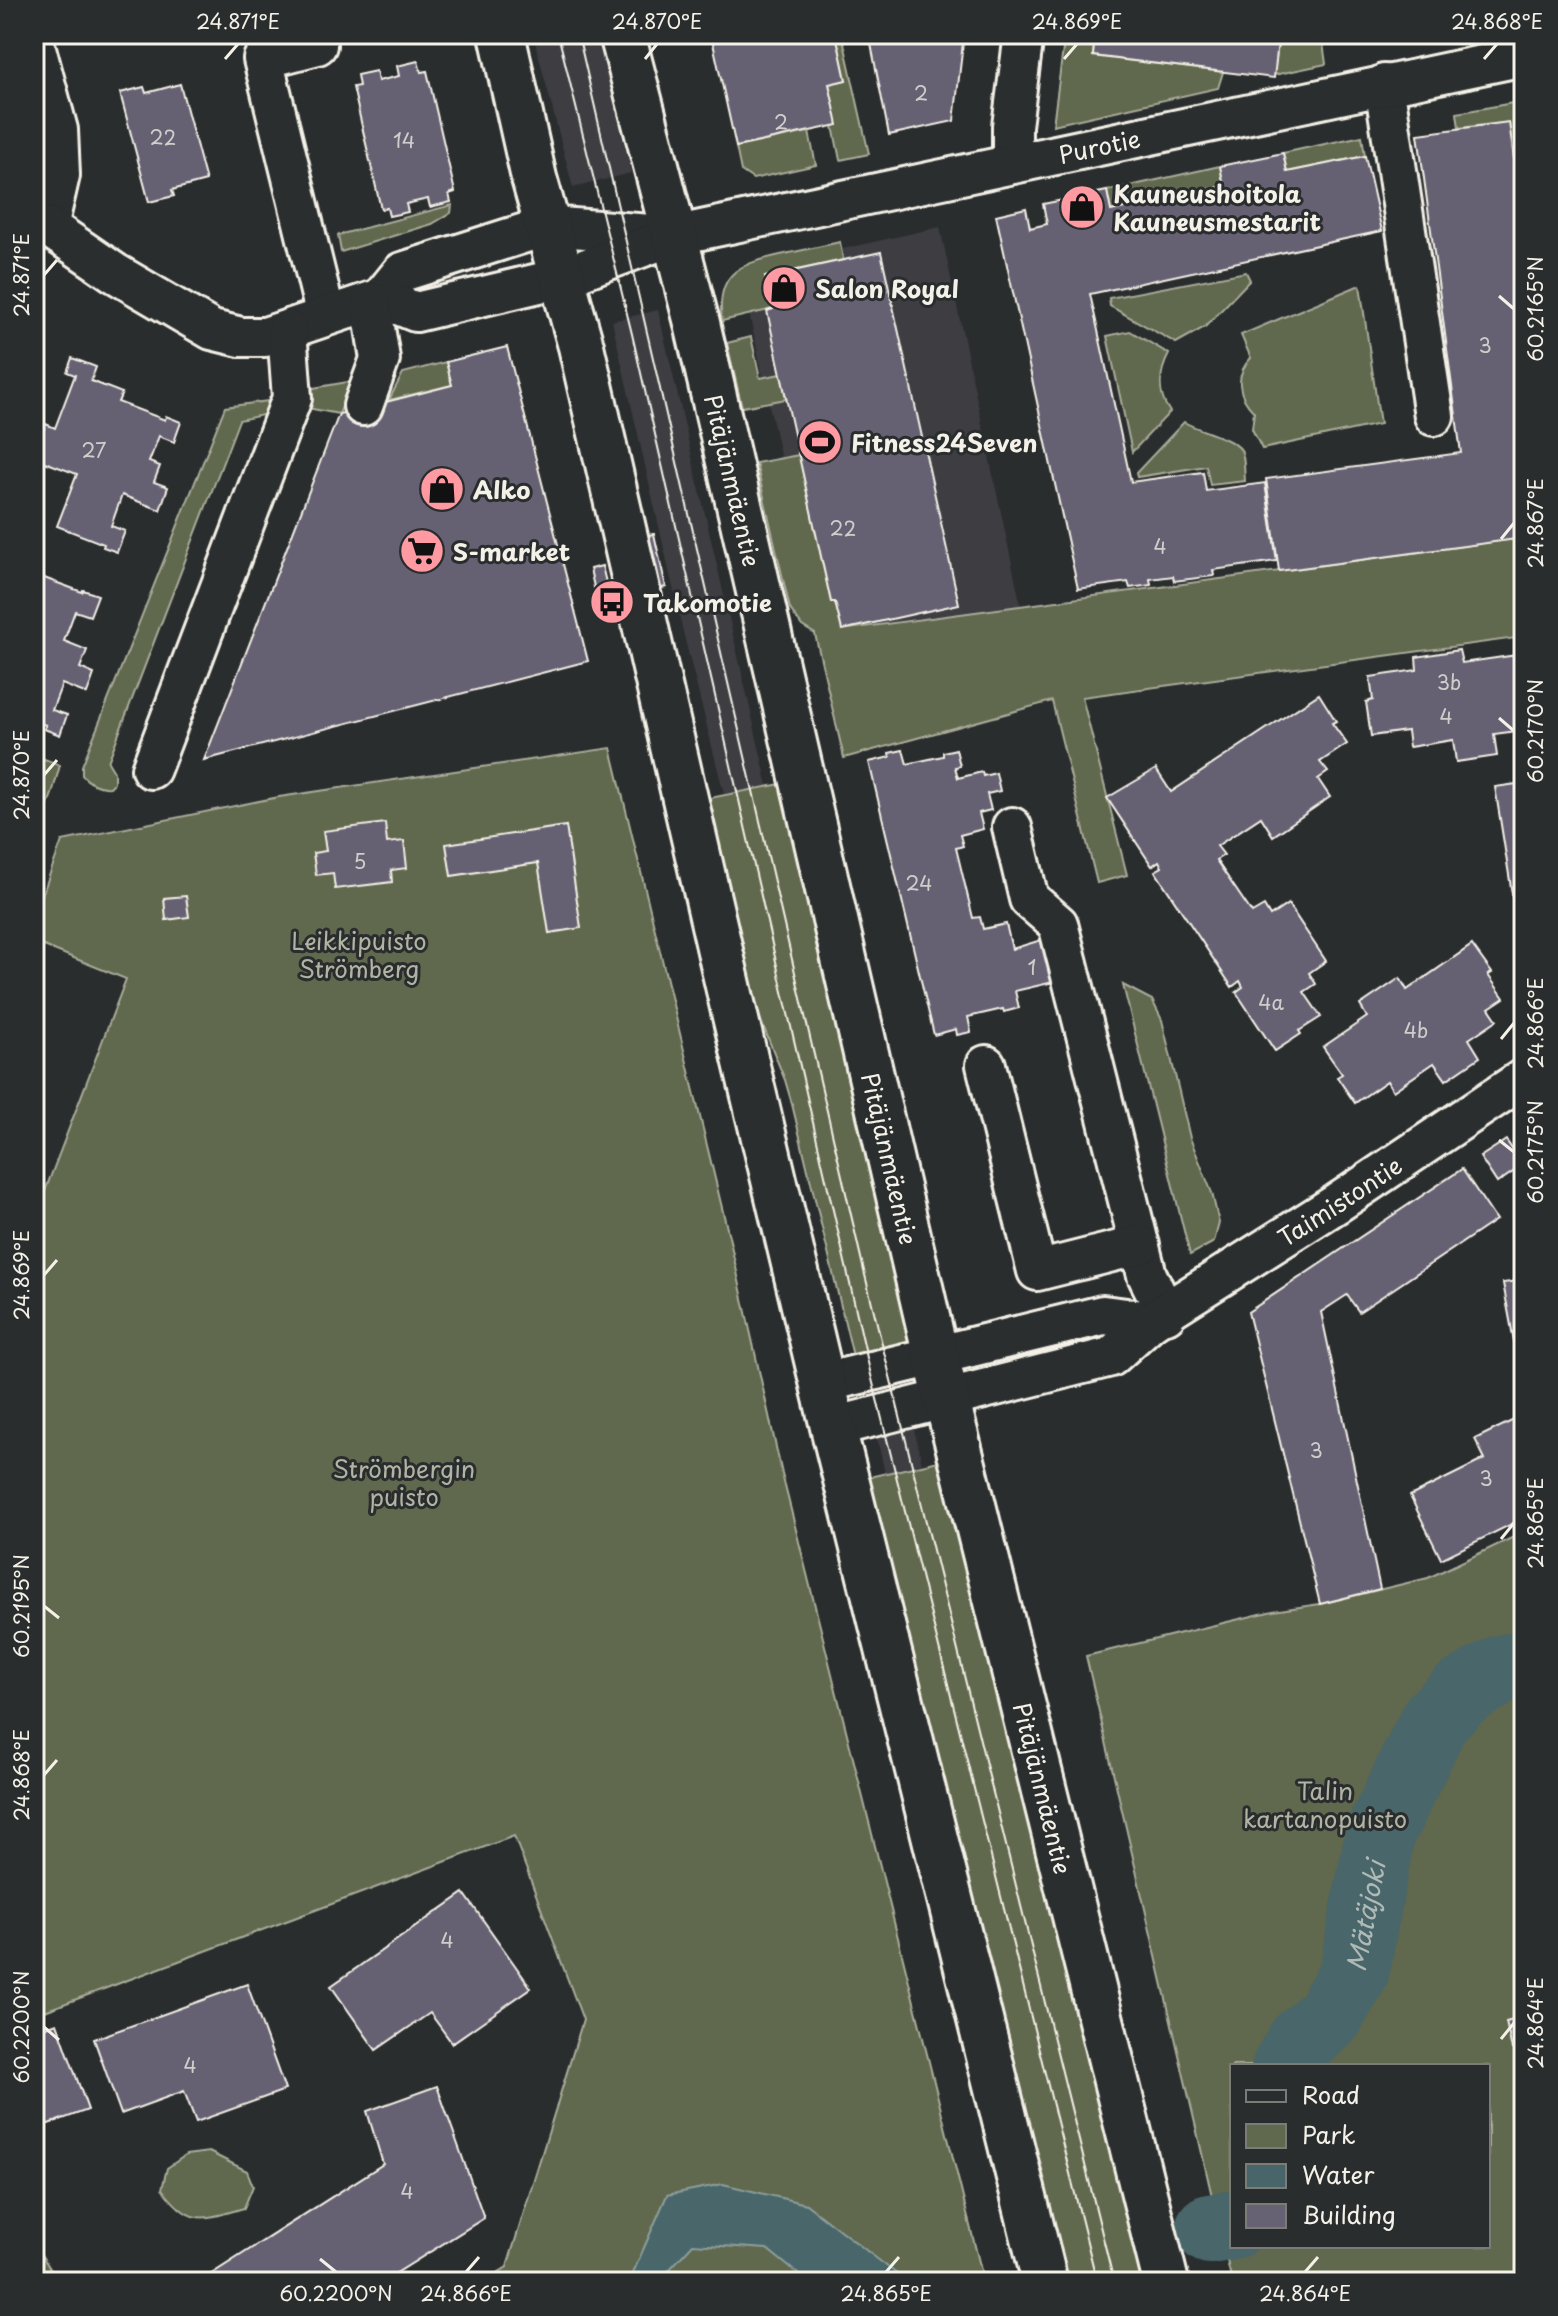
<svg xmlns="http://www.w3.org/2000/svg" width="1558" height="2316" font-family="'Playpen Sans',sans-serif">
<rect width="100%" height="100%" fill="#2a2d2e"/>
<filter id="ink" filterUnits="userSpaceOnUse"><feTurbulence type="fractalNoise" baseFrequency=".0125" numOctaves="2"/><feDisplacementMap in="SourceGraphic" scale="16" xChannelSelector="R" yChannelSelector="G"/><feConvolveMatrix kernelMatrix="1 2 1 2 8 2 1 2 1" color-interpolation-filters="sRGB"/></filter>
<g filter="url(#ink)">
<g fill="#3c3d43">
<path d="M533,34h64l34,139 -58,15z"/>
<path d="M940,227l81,379 -202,27 -79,-361z"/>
<path d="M658,310l110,476 -44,8 -40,-158 -72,-315z"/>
<path d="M912,1421l10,42 -37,10 -10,-43z"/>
</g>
<g fill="#60684e" stroke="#aaac9b" stroke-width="2" fill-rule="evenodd">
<path d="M836,34h6l27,120 -29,6 -7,-34 4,-1 -8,-41 17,-4z"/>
<path d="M1065,34h30l-2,22 130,16 -5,16 -165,37z"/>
<path d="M1279,34h16v5l28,4 3,21 -52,11z"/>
<path d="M1524,101v131l-15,-110 -50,6 -2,-15z"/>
<path d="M809,132l7,33 -63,14 -12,-8 -5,-24z"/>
<path d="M1362,136l3,20 -78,16 -4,-19z"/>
<path d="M1220,166l4,20 -113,25 -4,-20z"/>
<path d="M452,205l-1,8 -19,11 -91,28 -3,-17z"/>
<path d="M840,242l3,18 -78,17 8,32 -51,12c-7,-51 21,-58 63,-67 18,-4 37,-8 55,-12z"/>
<path d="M1246,272l4,8 -45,47 -29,16 -66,-37 -1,-8z"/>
<path d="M1360,285l20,139 -118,25 -10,-20 2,-17c-16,-16 -20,-37 -3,-54l-10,-23z"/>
<path d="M1130,331l39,23c-10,19 -12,40 1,58l-38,40 -25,-116z"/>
<path d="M751,337l9,41 21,-4 5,25 -44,8 -15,-64z"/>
<path d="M446,362l6,23 -63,15 14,-27z"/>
<path d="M353,381l-14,33 -37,-7 6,-18z"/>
<path d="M282,399l-5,13 -38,8 -131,342 6,10v11l-4,4c-11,1 -21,-4 -28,-12v-9l143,-359z"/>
<path d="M1184,422c13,8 51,17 57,28 4,8 3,22 4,31l-35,4 -4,-19 -69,11 -1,-4z"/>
<path d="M799,455l32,147h4l7,28 682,-92v99l-442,60 45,178 -30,8 -45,-182 -208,57 -29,-124 -13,-8 -12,-17 -34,-146z"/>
<path d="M611,748l120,497 51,229 202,808h-501l24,-15 76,-247 -69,-184 -480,179v-795l92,-241 -92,-37v-25l28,-76 217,-44z"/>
<path d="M34,755l26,10 -8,29 -18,48z"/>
<path d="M781,784l130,558 -58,14 -61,-252 -7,-24 -32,-79 -48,-202z"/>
<path d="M1123,985l29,15 10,20 28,118 22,55 7,30 -5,19 -24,13z"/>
<path d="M943,1460l201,822h-80l-199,-804z"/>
<path d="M1524,1532v750h-292l-146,-626 187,-45 47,-7 108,-26zM1232,2066h256v180h-256z"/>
<path d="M209,2152l38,19 6,15 -9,22c-43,12 -52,19 -82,-19l5,-21 19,-13z"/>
<path d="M34,2244l25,38h-25z"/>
</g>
<path fill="#48666a" stroke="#8d9e9c" stroke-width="2" d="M723,2184l83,20 96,74 1,4h-104l-1,-8 -31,-25 -74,-5 -24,26 4,12h-44l38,-87z"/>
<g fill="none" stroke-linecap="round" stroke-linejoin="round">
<g stroke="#48666a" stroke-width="70">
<path id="s1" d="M1287,2066l14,-24 28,-26 25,-43 26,-140 55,-114 25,-25 41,-24 23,-5"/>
<path d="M1210,2229l22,-4"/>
</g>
</g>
<g fill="#666173" stroke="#f4f1e8" stroke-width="2">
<path d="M711,34h125l10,46 -17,4 9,41 -102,22z"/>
<path d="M869,34h95l-10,87 -65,14z"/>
<path d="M1095,34h184l-5,44 -181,-22z"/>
<path d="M418,61l3,11 6,-1 28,121 -6,2 2,8 -21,5 -2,-8 -22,5 2,8 -19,4 -2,-8 -6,1 -28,-122 6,-1 -2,-11 19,-4 2,10 21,-5 -2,-10z"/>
<path d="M180,84l26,97 -34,9 2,6 -25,6 -29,-109 24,-6 2,6z"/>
<path d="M1509,122l15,110v306l-245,33 -13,-92 195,-26 -43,-319z"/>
<path d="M1283,153l4,19 78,-16 17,75 -292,63 41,188 72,-10 3,19 59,-8 12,78 -64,9 1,6 -40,5 -1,-5 -23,3 1,6 -21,3 -2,-6 -50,7 -82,-374 30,-7 4,20 17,-4 -4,-20 64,-13 4,20 113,-25 -4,-20z"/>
<path d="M881,252l78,352 -117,26 -7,-28h-4l-64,-291 6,-2 -8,-32z"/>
<path d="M507,347l81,314 -384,99 135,-346 113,-29 -6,-23z"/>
<path d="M72,358l24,9 -5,14 31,12 -4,9 47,18 1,-4 15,6 -7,20 -15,-6 -10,26 11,4 -6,16 14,5 -8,23 -38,-15 -11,31 14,5 -8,21 -14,-5 1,-3 -47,-18 20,-52 -43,-16v-24l7,3 5,-13 9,4 20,-53 -8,-3z"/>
<path d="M654,534l12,53 -12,3 -12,-54z"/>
<path d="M602,566l13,54 -13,3 -12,-54z"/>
<path d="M36,575l46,17 1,-2 15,5 -8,21 -15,-5 -11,30 23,9 -7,18 14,6 -7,20 -25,-10 -10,26 15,5 -7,20 -16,-6 2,-4 -12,-4z"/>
<path d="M1459,650l3,13 62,-9v76l-30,4 3,22 -41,6 -3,-22 -44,7 -2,-16 -36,5 -5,-34 7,-2 -3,-23 47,-7 -1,-13z"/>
<path d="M1319,694l17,27 -4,2 15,21 -27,18 8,10 -10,7 12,18 -57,39 -12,-19 -44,29 7,9 -8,5 36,53 12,-7 6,10 18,-12 38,57 -17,12 7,11 -12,8 17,25 -22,14 2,3 -26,17 -39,-59 7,-5 -3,-6 -8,6 -77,-116 7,-4 -3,-6 -7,5 -45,-68 49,-29 15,23z"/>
<path d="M956,749l4,17 -5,1 3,11 24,-6 1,4 13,-3 4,18 -13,3 4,16 -12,3 4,16 -23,6 3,11 -7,2 17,70 7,-1 3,12 23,-5 6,25 39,-12 7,44 -43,10 4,17 -15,4 -1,-3 -35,8 3,15 -14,3 -1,-6 -22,6 -65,-273 21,-5 -1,-4 14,-3 4,14 36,-8v-4z"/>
<path d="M1524,783v150l-5,-34 -6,1 -18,-113z"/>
<path d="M385,823l2,20 17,-2 3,27 -16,2 1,12 -57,7 -2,-16 -17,2 -3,-22 13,-2 -3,-20z"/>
<path d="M566,826l15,102 -32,5 -11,-70 -87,13 -5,-32z"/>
<path d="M186,896l3,21 -23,3 -2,-22z"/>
<path d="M1472,945l20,28 -4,2 16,23 -15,10 8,12 -28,19 11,18 -34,23 -12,-17 -41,28 -6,-10 -32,22 -18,-26 5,-3 -19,-27 44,-30 -7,-12 40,-27 7,12z"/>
<path d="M1506,1140l17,25 -26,18 -17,-26z"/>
<path d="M1462,1169l34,51 -137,92 -12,-17 -26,17 59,277 -60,15 -72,-292z"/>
<path d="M1524,1280v82l-6,1 -15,-80z"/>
<path d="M1524,1415v103l-83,41 -31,-63 75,-37 -10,-20z"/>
<path d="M464,1893l67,95 -79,55 -22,-30 -54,37 -45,-64z"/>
<path d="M247,1984l38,106 -89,32 -12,-31 -63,23 -27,-75z"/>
<path d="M1524,2017v29l-12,3 -6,-27z"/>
<path d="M57,2023l31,87 -48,17 -6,-16v-80z"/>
<path d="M437,2086l47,132 -102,64h-183l184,-118 -16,-53z"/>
</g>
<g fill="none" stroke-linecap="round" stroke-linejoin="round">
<g stroke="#f4f1e8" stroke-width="44">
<g id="minor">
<path d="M34,41l24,89 2,45 -12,52"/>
<path d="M317,45l-54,14 63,257"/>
<path d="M1384,84l50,332"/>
<path d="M1012,164v-38l12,-92"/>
<path d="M34,222l14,5 67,46 97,57 29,7h24l116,-39 21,-26 145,-46 116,9"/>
<path id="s2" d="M381,298l35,14 144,-34 113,-42 851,-180"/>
<path d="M363,406l17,-47 -9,-57"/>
<path d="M151,769l141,-371 -5,-68"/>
<path d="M1012,827l17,72 29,25 89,351 19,39"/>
<path d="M986,1065l51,206 103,-26"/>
<path d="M823,1383l280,-68 48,6"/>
<path id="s3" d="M833,1427l278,-70 40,-36 185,-117 188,-126"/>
</g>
</g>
<g stroke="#f4f1e8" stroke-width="50">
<g id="major">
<path d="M502,34l32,144 47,168 154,670 98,411 212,855"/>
<path id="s4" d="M622,34l74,285 240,1037 230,926"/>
</g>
</g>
<use href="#minor" stroke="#2a2d2e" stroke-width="38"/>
<use href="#major" stroke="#2a2d2e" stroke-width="44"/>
<g stroke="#f4f1e8" stroke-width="2">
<path d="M558,34l74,300 238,1037 227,911"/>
<path d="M578,34l286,1237 250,1011"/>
</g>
</g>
</g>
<path fill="none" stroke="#f4f1e8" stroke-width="3" d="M225,59l13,-15M645,59l12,-15M1064,59l13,-15M1484,59l13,-15M44,275l13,-15M1499,296l15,13M1501,539l13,-16M1499,718l15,13M44,775l13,-15M1501,1039l13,-16M1499,1140l15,12M44,1275l13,-15M1501,1539l13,-16M44,1606l15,12M44,1775l13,-15M44,2027l15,13M1501,2039l13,-16M320,2259l16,13M466,2272l13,-15M886,2272l13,-15M1305,2272l13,-15"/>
<defs>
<g id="shop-disc" transform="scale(2.3)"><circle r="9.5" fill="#ff9aa2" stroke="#2a2d2e"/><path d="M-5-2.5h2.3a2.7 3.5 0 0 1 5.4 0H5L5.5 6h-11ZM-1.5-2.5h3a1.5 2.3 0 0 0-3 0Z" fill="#111"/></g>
<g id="stadium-disc" transform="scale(2.3)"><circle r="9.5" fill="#ff9aa2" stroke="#2a2d2e"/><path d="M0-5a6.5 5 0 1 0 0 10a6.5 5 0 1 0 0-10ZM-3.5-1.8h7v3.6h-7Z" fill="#111"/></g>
<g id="supermarket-disc" transform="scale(2.3)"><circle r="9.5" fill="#ff9aa2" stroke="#2a2d2e"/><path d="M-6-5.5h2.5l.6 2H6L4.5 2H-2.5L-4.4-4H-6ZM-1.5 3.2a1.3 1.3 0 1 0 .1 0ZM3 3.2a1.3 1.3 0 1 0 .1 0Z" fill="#111"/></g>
<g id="bus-disc" transform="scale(2.3)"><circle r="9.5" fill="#ff9aa2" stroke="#2a2d2e"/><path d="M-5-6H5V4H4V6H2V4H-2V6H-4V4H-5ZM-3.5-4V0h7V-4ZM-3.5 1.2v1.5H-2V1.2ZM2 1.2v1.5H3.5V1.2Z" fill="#111"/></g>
</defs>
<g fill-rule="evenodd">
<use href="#shop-disc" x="1082" y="207"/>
<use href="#shop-disc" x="784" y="288"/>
<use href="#stadium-disc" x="820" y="442"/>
<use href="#shop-disc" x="442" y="489"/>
<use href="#supermarket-disc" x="422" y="551"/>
<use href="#bus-disc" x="612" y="602"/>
</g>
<g text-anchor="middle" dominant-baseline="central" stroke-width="6" stroke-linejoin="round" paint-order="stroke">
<g font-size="20" fill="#d0cdcb">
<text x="921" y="93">2</text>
<text x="781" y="122">2</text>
<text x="163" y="137">22</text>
<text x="404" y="140">14</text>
<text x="1485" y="345">3</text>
<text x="94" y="450">27</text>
<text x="843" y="528">22</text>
<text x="1160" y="546">4</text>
<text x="1449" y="682">3b</text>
<text x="1446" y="716">4</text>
<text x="360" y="861">5</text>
<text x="919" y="883">24</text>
<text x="1032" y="967">1</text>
<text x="1271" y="1002">4a</text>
<text x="1416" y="1030">4b</text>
<text x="1316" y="1450">3</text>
<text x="1486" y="1478">3</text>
<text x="447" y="1940">4</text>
<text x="190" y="2065">4</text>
<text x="407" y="2191">4</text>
</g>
<g font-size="24" fill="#f4f1e8" stroke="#2a2d2e">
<text stroke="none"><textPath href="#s2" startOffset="742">Purotie</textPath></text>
<text stroke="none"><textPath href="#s4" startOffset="460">Pitäjänmäentie</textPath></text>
<text stroke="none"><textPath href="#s4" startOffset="1156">Pitäjänmäentie</textPath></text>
<text stroke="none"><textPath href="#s3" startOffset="564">Taimistontie</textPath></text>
<text stroke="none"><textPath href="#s4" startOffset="1804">Pitäjänmäentie</textPath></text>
</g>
<g font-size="24" font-weight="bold" fill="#f4f1e8" stroke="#2a2d2e" text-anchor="start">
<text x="1113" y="193">Kauneushoitola<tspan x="1113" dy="28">Kauneusmestarit</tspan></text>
<text x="815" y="288">Salon Royal</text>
<text x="851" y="442">Fitness24Seven</text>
<text x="473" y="489">Alko</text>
<text x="453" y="551">S-market</text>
<text x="643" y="602">Takomotie</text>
</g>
<g font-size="24" fill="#b1b3a3" stroke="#2a2d2e">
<text x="359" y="940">Leikkipuisto<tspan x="359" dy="28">Strömberg</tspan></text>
<text x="404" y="1468">Strömbergin<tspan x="404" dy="28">puisto</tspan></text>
<text x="1325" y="1790">Talin<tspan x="1325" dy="28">kartanopuisto</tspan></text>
</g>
<g font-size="26" font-style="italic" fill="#afb9b6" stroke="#2a2d2e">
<text stroke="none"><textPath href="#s1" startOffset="174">Mätäjoki</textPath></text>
</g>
</g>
<rect width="1558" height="2316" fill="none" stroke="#2a2d2e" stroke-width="88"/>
<rect x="1230" y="2064" width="260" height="184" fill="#2a2d2e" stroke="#7b7b78" stroke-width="2"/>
<rect x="1246" y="2090" width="40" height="12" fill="#2a2d2e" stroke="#7b7b78" stroke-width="2"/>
<text x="1302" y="2104" font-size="24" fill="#f4f1e8">Road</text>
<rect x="1246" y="2124" width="40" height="24" fill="#60684e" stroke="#7b7b78" stroke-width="2"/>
<text x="1302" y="2144" font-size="24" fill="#f4f1e8">Park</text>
<rect x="1246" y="2164" width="40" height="24" fill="#48666a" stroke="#7b7b78" stroke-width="2"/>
<text x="1302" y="2184" font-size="24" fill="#f4f1e8">Water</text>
<rect x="1246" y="2204" width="40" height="24" fill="#666173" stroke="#7b7b78" stroke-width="2"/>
<text x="1302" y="2224" font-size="24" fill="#f4f1e8">Building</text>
<rect x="44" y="44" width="1470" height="2228" fill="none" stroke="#f4f1e8" stroke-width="3"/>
<g font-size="20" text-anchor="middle" fill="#f4f1e8">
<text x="238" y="29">24.871°E</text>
<text x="657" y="29">24.870°E</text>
<text x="1077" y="29">24.869°E</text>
<text x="1497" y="29">24.868°E</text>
<text transform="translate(22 275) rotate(-90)" y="7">24.871°E</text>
<text transform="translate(1536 309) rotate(-90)" y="7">60.2165°N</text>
<text transform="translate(1536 523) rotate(-90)" y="7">24.867°E</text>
<text transform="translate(1536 731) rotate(-90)" y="7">60.2170°N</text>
<text transform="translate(22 775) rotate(-90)" y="7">24.870°E</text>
<text transform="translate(1536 1023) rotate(-90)" y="7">24.866°E</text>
<text transform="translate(1536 1152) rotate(-90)" y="7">60.2175°N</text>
<text transform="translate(22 1275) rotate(-90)" y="7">24.869°E</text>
<text transform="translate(1536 1523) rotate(-90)" y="7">24.865°E</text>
<text transform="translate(22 1606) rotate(-90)" y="7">60.2195°N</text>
<text transform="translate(22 1775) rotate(-90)" y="7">24.868°E</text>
<text transform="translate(1536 2023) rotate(-90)" y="7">24.864°E</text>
<text transform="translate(22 2027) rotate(-90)" y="7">60.2200°N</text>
<text x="336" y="2301">60.2200°N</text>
<text x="466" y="2301">24.866°E</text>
<text x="886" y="2301">24.865°E</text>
<text x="1305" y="2301">24.864°E</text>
</g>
</svg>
